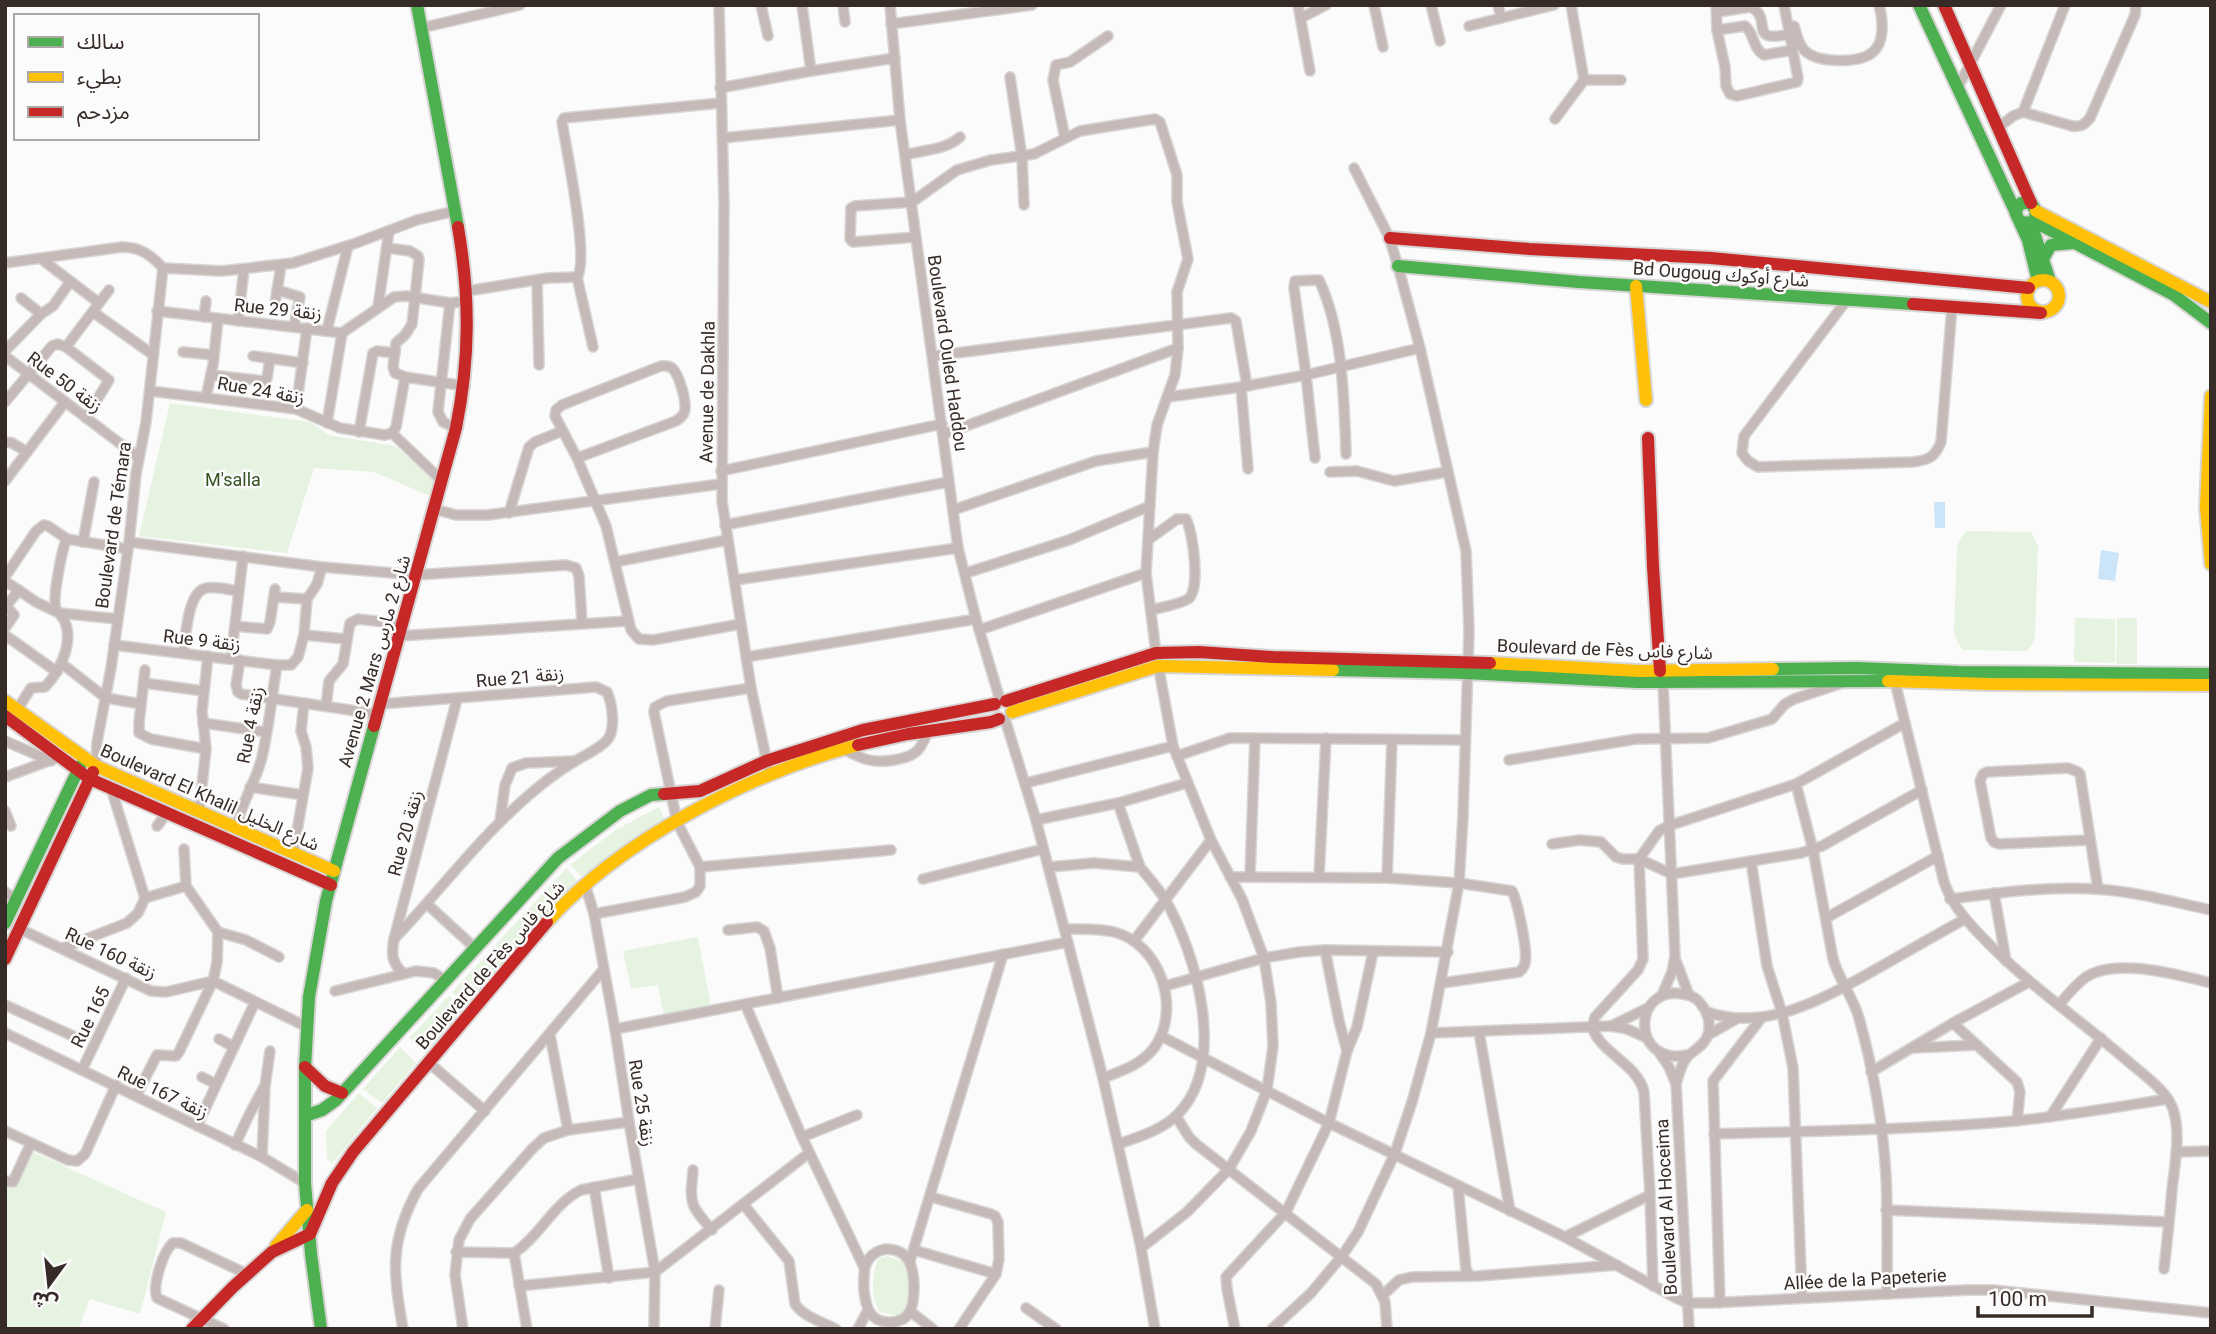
<svg xmlns="http://www.w3.org/2000/svg" width="2216" height="1334" font-family="Roboto,'Noto Sans Arabic',sans-serif">
<rect width="100%" height="100%" fill="#fbfbfb"/>
<g fill="#e6f3e0">
<path d="M170,403l140,19 18,13 67,11 40,35 -5,15 -56,-24 -60,-4 -27,85 -148,-17z"/>
<path d="M1966,531l65,1 7,14 -3,90 -3,9 -6,6 -63,-1 -5,-7 -4,-10 3,-87z"/>
<path d="M2075,618l40,1v44l-41,-1z"/>
<path d="M2117,618h20v46h-21z"/>
<path d="M659,807l8,17 -86,52 -11,-11 47,-36z"/>
<path d="M567,868l10,13 -70,76 -12,-12z"/>
<path d="M698,937l13,69 -47,10 -6,-31 -27,4 -8,-38z"/>
<path d="M492,949l13,12 -38,43 -15,-12z"/>
<path d="M449,996l15,12 -38,46 -17,-16z"/>
<path d="M400,1047l16,16 -34,40 -19,-14z"/>
<path d="M359,1093l18,15 -45,56 -5,-6 -1,-27z"/>
<path d="M26,1149l140,63 -26,102 -50,-15 -12,30h-73v-151l5,1z"/>
<path d="M887,1256l19,7c5,17 4,35 -4,50l-6,3 -16,-4c-10,-13 -8,-38 -2,-53z"/>
</g>
<g fill="#cbe4f8">
<path d="M1934,502h11v26h-10z"/>
<path d="M2101,550l18,3 -4,28 -17,-2z"/>
</g>
<g fill="none" stroke-linecap="round" stroke-linejoin="round">
<g stroke="#d8d6d5" stroke-width="12">
<g id="street">
<path d="M719,5l5,198 -2,298 29,187 19,88"/>
<path d="M761,5l7,31"/>
<path d="M802,5l9,66"/>
<path d="M843,5l2,17"/>
<path d="M890,5l10,115 58,428 18,71 24,81"/>
<path d="M1298,5l12,66"/>
<path d="M1374,5l9,42"/>
<path d="M1431,5l9,36"/>
<path d="M1498,5l3,13 53,-13"/>
<path d="M1571,5l13,75h37"/>
<path d="M1716,5l1,25 8,37 1,19 4,8 7,2 60,-14 1,-4 -14,-73"/>
<path d="M1717,12l34,-5c23,12 -5,37 39,27"/>
<path d="M1301,18l25,-13"/>
<path d="M891,24l141,-19"/>
<path d="M1469,26l32,-8"/>
<path d="M1794,26c3,9 4,18 11,25 13,12 54,13 68,1 12,-10 10,-33 6,-47"/>
<path d="M421,28l99,-23"/>
<path d="M1717,30l28,-4c10,8 7,22 19,29l29,-5"/>
<path d="M1010,77l12,80 2,48"/>
<path d="M720,88l91,-17 84,-13"/>
<path d="M1957,89l44,-84"/>
<path d="M2023,112l42,-107"/>
<path d="M1555,119l29,-39"/>
<path d="M1999,127l14,-11 10,-4 49,14c9,1 12,-1 18,-8l45,-103 1,-10"/>
<path d="M723,138l177,-18"/>
<path d="M1065,138l-12,-58 3,-15 14,-3 38,-26"/>
<path d="M905,155c18,-5 41,-5 55,-18"/>
<path d="M916,237l-63,5 -3,-3 1,-31 4,-2 57,-4 45,-32 34,-10 43,-6 46,-23 75,-12 5,3 17,53v27l11,57 -11,33 1,56 -3,27 -18,50 -4,27 -7,121 10,80 17,93 38,94 31,59 22,59 7,45 2,43 -6,44 -16,41 -22,38 -42,43 -46,36"/>
<path d="M387,248l23,3 8,5 1,4 -7,64 -7,11 -9,8 -3,24 2,6 10,4 60,9"/>
<path d="M40,258l59,45"/>
<path d="M5,263l117,-16c18,0 29,8 41,21"/>
<path d="M537,281l2,84"/>
<path d="M277,290l23,7 -6,29"/>
<path d="M467,291l81,-13 29,-1"/>
<path d="M21,298l20,16"/>
<path d="M1846,301l-102,135 -2,17 6,8 10,6 155,-5c16,-2 22,-5 28,-20l11,-135"/>
<path d="M450,303l-12,109 5,10 13,6"/>
<path d="M275,304l6,-39"/>
<path d="M378,307l11,-76"/>
<path d="M157,311l185,22 52,-36 12,-1 44,7 18,-2"/>
<path d="M93,312l59,42"/>
<path d="M204,317l2,-16"/>
<path d="M238,321l6,-52"/>
<path d="M327,330l21,-84"/>
<path d="M66,347l43,-57"/>
<path d="M593,347l-16,-70c13,-16 -11,-129 -15,-155l2,-4 157,-15"/>
<path d="M5,351l36,-37 12,-8 17,-24"/>
<path d="M183,352l31,3"/>
<path d="M5,356l134,102"/>
<path d="M253,356l50,7"/>
<path d="M933,356l298,-38 5,3 11,65"/>
<path d="M211,375l53,6 3,-3 3,-20"/>
<path d="M1241,387l7,82"/>
<path d="M150,391l146,18 44,19 45,7 7,-2 4,-6 9,-50"/>
<path d="M206,397l7,-32 5,-46"/>
<path d="M1168,397l73,-10 65,-12 114,-27"/>
<path d="M5,402l47,-56 6,-2 8,3 43,33 -23,38"/>
<path d="M296,409l11,-81"/>
<path d="M327,423l15,-90"/>
<path d="M359,432l14,-79 4,-2 18,2"/>
<path d="M392,433l50,48"/>
<path d="M944,434l234,-86"/>
<path d="M5,442l7,1 15,9"/>
<path d="M577,458l99,-37c3,-2 7,-6 8,-8 4,-9 -5,-39 -12,-45 -4,-3 -6,-2 -11,-2l-99,39 -6,5 -1,6 22,42 29,68 25,104 8,9 14,1 88,-16"/>
<path d="M1315,458l-9,-83 -12,-87 1,-7 24,-1c24,51 25,118 27,174"/>
<path d="M721,471l221,-47"/>
<path d="M1330,472l27,-1 37,10 53,-9"/>
<path d="M5,481l60,-79"/>
<path d="M434,509l22,6h31l234,-31"/>
<path d="M953,510l143,-49 57,-9"/>
<path d="M509,513l20,-66 6,-5 27,-11"/>
<path d="M725,525l223,-43"/>
<path d="M1148,540l29,-21h9c7,12 15,72 2,80 -10,6 -26,8 -37,11"/>
<path d="M83,542l11,-60"/>
<path d="M129,542l193,25 94,8 150,-10 10,3 3,8 3,47"/>
<path d="M615,562l112,-22"/>
<path d="M966,573l103,-33 81,-34"/>
<path d="M5,577l31,-46 8,-6 4,1 19,13 61,10"/>
<path d="M735,580l223,-32"/>
<path d="M5,581l31,21 23,11 59,6"/>
<path d="M274,597l33,2"/>
<path d="M235,626l32,3 3,-7 5,-33"/>
<path d="M5,628l9,-13 -8,-9 13,-16"/>
<path d="M979,630l167,-57"/>
<path d="M5,635l52,37"/>
<path d="M304,635l42,4"/>
<path d="M399,636l229,-15"/>
<path d="M114,645l163,20h14l7,-8 6,-22 3,-36 10,-15 5,-17"/>
<path d="M183,653c3,-15 4,-61 23,-65 10,-2 23,2 33,3"/>
<path d="M746,657l230,-38"/>
<path d="M231,659l12,-103"/>
<path d="M240,660l-4,25 2,7 3,2 136,20"/>
<path d="M61,663l45,35 35,6"/>
<path d="M145,670l-6,53v10l12,6 55,10"/>
<path d="M1895,682l49,200c9,26 28,45 47,64 43,43 93,77 139,117 15,13 36,27 43,46 8,25 2,55 -1,80 -2,27 -5,53 -8,80"/>
<path d="M144,683l60,8"/>
<path d="M380,704l216,-17 11,5c5,11 9,36 1,47 -7,9 -21,15 -31,21 -17,10 -33,22 -48,35 -50,43 -90,97 -135,144"/>
<path d="M326,706l3,-25 14,-17 7,-41 8,-4 44,5"/>
<path d="M17,710l14,-22 14,-1c14,-15 29,-43 20,-65 -2,-5 -7,-9 -9,-13 -4,-10 6,-61 11,-70"/>
<path d="M1005,719l31,101 67,258 38,170 14,81"/>
<path d="M203,723l63,9"/>
<path d="M5,741l46,20"/>
<path d="M843,749c8,4 17,9 26,11 12,3 39,0 48,-9 5,-5 8,-13 11,-19"/>
<path d="M1177,756l53,-18 235,2"/>
<path d="M1509,760l127,-21 72,-1 64,-19 13,-15 9,-5 48,-16"/>
<path d="M96,766l1,-24 14,-74 18,-126 7,-68 10,-52 17,-154 59,3 71,-8 63,-20 61,-23 38,-9"/>
<path d="M5,777l54,-20"/>
<path d="M1026,783l147,-37"/>
<path d="M1796,784l17,66 20,109c6,21 20,38 26,59 14,51 24,105 27,158 2,39 1,79 1,118"/>
<path d="M250,787l53,8"/>
<path d="M111,788l34,110"/>
<path d="M1118,803l22,64"/>
<path d="M5,811l6,15"/>
<path d="M199,812l7,-63 -4,-38 6,-55"/>
<path d="M1036,820l82,-17 69,-20"/>
<path d="M500,821l5,-36 7,-17 14,-5 48,-2"/>
<path d="M157,826l11,-14"/>
<path d="M236,828c5,-25 20,-46 26,-71 7,-30 10,-62 15,-92"/>
<path d="M2090,840l-91,4 -5,-2 -3,-4 -11,-57 3,-7 4,-2 81,-4 10,4 2,2 18,115"/>
<path d="M1552,844l28,-4 21,2 15,15 7,2h16l33,15 129,-21 21,-7 100,-56"/>
<path d="M293,854l15,-86 -2,-21 -5,-16 3,-28"/>
<path d="M1751,861l16,105 15,47 11,55 9,230"/>
<path d="M700,867l191,-17"/>
<path d="M1049,867l45,-4 46,4c9,11 19,22 26,34 31,55 62,163 11,214 -15,15 -39,22 -58,29"/>
<path d="M1250,876l5,-138"/>
<path d="M1230,877l157,1 72,5 53,8c6,12 16,60 13,72 -1,5 -3,6 -6,9l-77,11"/>
<path d="M1319,877l7,-139"/>
<path d="M1387,878l5,-138"/>
<path d="M923,879l120,-30"/>
<path d="M585,884l9,30 21,115 14,93 26,150 -1,57"/>
<path d="M5,892l12,8"/>
<path d="M1994,893l12,68"/>
<path d="M145,898l41,-12"/>
<path d="M1950,899c48,-6 96,-13 145,-10 39,2 78,13 116,21"/>
<path d="M427,904l48,44"/>
<path d="M594,914l91,-17 11,-5 4,-6v-19l-23,-45 -23,-110 1,-5 12,-6 84,-13"/>
<path d="M1826,918l112,-62"/>
<path d="M20,929l131,62 15,1 47,-11 92,45"/>
<path d="M1065,929c16,0 33,-1 49,3 47,12 68,78 40,116 -13,17 -33,23 -51,30"/>
<path d="M728,930l29,-3 7,4 6,17 8,50"/>
<path d="M218,932l28,8 33,17"/>
<path d="M1134,941l77,-101"/>
<path d="M63,948l64,-25 11,-10 7,-15"/>
<path d="M1676,961l13,34"/>
<path d="M403,973c-11,-10 -12,-19 -9,-34l63,-240"/>
<path d="M1165,986l99,-28 35,-6 26,-2 123,2"/>
<path d="M335,991l81,-20 18,2 11,7"/>
<path d="M1662,995l10,-23 3,-16 -12,-274"/>
<path d="M5,1005l68,31"/>
<path d="M2059,1005c8,-10 16,-20 27,-28 30,-20 92,-2 125,6"/>
<path d="M746,1006l56,131 62,130"/>
<path d="M1707,1012c61,21 121,-16 173,-45 28,-16 56,-32 85,-48"/>
<path d="M1953,1023l64,59 3,10 -3,29"/>
<path d="M1611,1026l37,-18"/>
<path d="M615,1029l453,-87"/>
<path d="M1479,1032l31,179"/>
<path d="M5,1033l257,124 43,26"/>
<path d="M1431,1033l180,-7 16,3 20,9"/>
<path d="M550,1035l18,95"/>
<path d="M1708,1035l28,-16"/>
<path d="M1161,1036l168,87 236,114 111,61 11,5h22l258,-13h26l218,23"/>
<path d="M219,1039l15,8"/>
<path d="M1913,1048l64,-3"/>
<path d="M1347,1051l10,-24 16,-75"/>
<path d="M1659,1052l10,15 7,17 13,245"/>
<path d="M428,1062l57,49"/>
<path d="M82,1070l44,-92"/>
<path d="M1871,1072l82,-49 76,-41"/>
<path d="M202,1077l14,7"/>
<path d="M1676,1084c3,-10 6,-23 13,-29 8,-7 15,-10 19,-20 3,-11 0,-22 -7,-31 -4,-6 -11,-9 -18,-10 -51,-10 -53,73 5,61"/>
<path d="M136,1096l21,-41 19,1 3,-4 34,-71 4,-19 1,-30 -32,-46 -2,-37"/>
<path d="M1176,1116l13,21 7,7 180,140 9,18 2,27"/>
<path d="M2050,1117l51,-79"/>
<path d="M197,1126l58,-124"/>
<path d="M5,1131l63,29 9,1 8,-7 31,-69"/>
<path d="M1714,1134c100,-3 200,-4 300,-13 51,-5 103,-14 154,-22"/>
<path d="M802,1137l55,-22"/>
<path d="M235,1145l14,-30 15,-28"/>
<path d="M2176,1152l35,-1"/>
<path d="M262,1157l3,-71 5,-35"/>
<path d="M693,1170c-3,34 -4,34 19,60"/>
<path d="M5,1181l8,1 18,-39"/>
<path d="M1458,1186l8,84 4,5"/>
<path d="M594,1187l15,91"/>
<path d="M931,1197l60,17 4,2 3,6 1,37 -3,15 -37,55"/>
<path d="M744,1205l45,56 6,43c9,13 27,18 41,25"/>
<path d="M1886,1210l283,12"/>
<path d="M1565,1237l85,-42"/>
<path d="M885,1249c24,0 28,16 29,36 0,19 -2,39 -27,37 -18,-1 -21,-16 -23,-31 -1,-19 -1,-37 21,-42z"/>
<path d="M914,1250l82,24"/>
<path d="M456,1252l58,1"/>
<path d="M910,1261l93,-307"/>
<path d="M519,1286l136,-14 154,-119"/>
<path d="M1653,1286l-3,-91 -6,-103c-7,-29 -43,-38 -52,-65l3,-10 43,-47 5,-11 -4,-100 20,-28 9,-5 128,-42 109,-61"/>
<path d="M1383,1295l16,-15 13,-3 66,-1 139,-11"/>
<path d="M1720,1303l-7,-222 49,-64"/>
<path d="M1026,1308l30,21"/>
<path d="M911,1312l22,17"/>
<path d="M224,1329l-67,-31c-5,-12 6,-47 16,-55h8l66,31"/>
<path d="M403,1329c-10,-57 -14,-87 15,-140l185,-219"/>
<path d="M463,1329l-8,-54 4,-35 11,-21 62,-70 12,-11 24,-8 61,-8"/>
<path d="M527,1329l-13,-76c26,-17 39,-49 67,-63l57,-11"/>
<path d="M715,1329l4,-39"/>
<path d="M858,1329l10,-19"/>
<path d="M1235,1329l-8,-40 -1,-12 60,-65 43,-89 18,-72 -8,-30 -14,-71"/>
<path d="M1272,1329l39,-36 31,-37 16,-24 37,-79 17,-51 19,-69 28,-150 4,-66 6,-186 -3,-80 -46,-203 -22,-82 -9,-29 -35,-69"/>
</g>
</g>
<g stroke="#d8d6d5" stroke-width="16">
<g id="fast">
<path d="M417,5l41,222"/>
<path d="M1919,5l97,208"/>
<path d="M2033,221l141,74 37,28"/>
<path d="M2021,222l10,1 4,-5 1,-7 -5,-8h-10l-4,5 -1,6 12,26 10,41"/>
<path d="M2031,223l19,58"/>
<path d="M2043,259l8,-14 22,-2"/>
<path d="M1398,266l181,16 334,22"/>
<path d="M1773,669l84,-1 101,4 253,2"/>
<path d="M1333,670l133,3 171,9 251,-1"/>
<path d="M5,923l75,-157"/>
<path d="M305,1116l17,-6 14,-10 222,-242 62,-47 31,-16 13,-1"/>
<path d="M321,1329l-10,-75 -6,-71v-116l4,-70 17,-96 48,-175"/>
</g>
</g>
<g stroke="#d8d6d5" stroke-width="16">
<g id="slow">
<path d="M2036,211l175,91"/>
<circle cx="2043" cy="296" r="16"/>
<path d="M1636,286l10,114"/>
<path d="M2211,396l-5,111 5,57"/>
<path d="M1490,663l149,8 134,-2"/>
<path d="M1888,681l101,3 222,1"/>
<path d="M5,701l91,65 238,105"/>
<path d="M1012,712l146,-46 175,4"/>
<path d="M547,922c74,-83 204,-149 311,-177"/>
<path d="M276,1246l31,-36"/>
</g>
</g>
<g stroke="#d8d6d5" stroke-width="16">
<g id="jam">
<path d="M1944,5l87,198"/>
<path d="M1390,238l139,11 182,9 318,30"/>
<path d="M1913,304l128,9"/>
<path d="M1648,438l5,129 7,104"/>
<path d="M1006,701l150,-48 43,-1 74,5 217,6"/>
<path d="M5,716l85,63 241,106"/>
<path d="M374,726l82,-298c14,-70 14,-131 2,-201"/>
<path d="M858,745l50,-11 83,-12 8,-3"/>
<path d="M664,794l36,-3 66,-30 97,-31 132,-26"/>
<path d="M5,959l88,-187"/>
<path d="M305,1067l20,19 17,7"/>
<path d="M192,1329l41,-42 39,-35 38,-18 22,-51 21,-31 194,-230"/>
</g>
</g>
<use href="#street" stroke="#c6bab8" stroke-width="9"/>
<use href="#fast" stroke="#4caf50" stroke-width="12"/>
<use href="#slow" stroke="#ffc107" stroke-width="12"/>
<use href="#jam" stroke="#c62828" stroke-width="12"/>
</g>
<g text-anchor="middle" dominant-baseline="central" stroke-width="5" stroke-linejoin="round" paint-order="stroke">
<g font-size="18" fill="#362b27" stroke="#fbfbfb">
<text transform="translate(1721 274) rotate(4)">Bd Ougoug شارع أوكوك</text>
<text transform="translate(278 309) rotate(6)">Rue 29 زنقة</text>
<text transform="translate(948 353) rotate(82)">Boulevard Ouled Haddou</text>
<text transform="translate(65 382) rotate(37)">Rue 50 زنقة</text>
<text transform="translate(261 390) rotate(10)">Rue 24 زنقة</text>
<text transform="translate(707 392) rotate(-89)">Avenue de Dakhla</text>
<text transform="translate(113 525) rotate(-82)">Boulevard de Témara</text>
<text transform="translate(202 640) rotate(7)">Rue 9 زنقة</text>
<text transform="translate(1605 649) rotate(2)">Boulevard de Fès شارع فاس</text>
<text transform="translate(374 661) rotate(-74)">Avenue 2 Mars شارع 2 مارس</text>
<text transform="translate(520 677) rotate(-5)">Rue 21 زنقة</text>
<text transform="translate(250 725) rotate(-79)">Rue 4 زنقة</text>
<text transform="translate(210 797) rotate(24)">Boulevard El Khalil شارع الخليل</text>
<text transform="translate(405 833) rotate(-75)">Rue 20 زنقة</text>
<text transform="translate(111 953) rotate(25)">Rue 160 زنقة</text>
<text transform="translate(490 965) rotate(-49)">Boulevard de Fès شارع فاس</text>
<text transform="translate(90 1017) rotate(-64)">Rue 165</text>
<text transform="translate(163 1092) rotate(26)">Rue 167 زنقة</text>
<text transform="translate(642 1103) rotate(81)">Rue 25 زنقة</text>
<text transform="translate(1666 1207) rotate(-93)">Boulevard Al Hoceima</text>
<text transform="translate(1865 1279) rotate(-3)">Allée de la Papeterie</text>
</g>
<g font-size="18" fill="#33521f" stroke="#fbfbfb">
<text x="233" y="479">M'salla</text>
</g>
</g>
<rect width="2216" height="1334" fill="none" stroke="#362b27" stroke-width="14"/>
<rect x="14" y="14" width="245" height="126" fill="#fbfbfb" stroke="#aca8a6" stroke-width="2"/>
<rect x="28" y="37" width="35" height="10" fill="#4caf50" stroke="#aca8a6" stroke-width="2"/>
<text x="77" y="49" font-size="21" fill="#362b27">سالك</text>
<rect x="28" y="72" width="35" height="10" fill="#ffc107" stroke="#aca8a6" stroke-width="2"/>
<text x="77" y="84" font-size="21" fill="#362b27">بطيء</text>
<rect x="28" y="107" width="35" height="10" fill="#c62828" stroke="#aca8a6" stroke-width="2"/>
<text x="77" y="119" font-size="21" fill="#362b27">مزدحم</text>
<g transform="translate(49 1285) rotate(195)" stroke="#fbfbfb" stroke-width="5" paint-order="stroke">
<path d="M0-5L12 26L0 18L-12 26Z" fill="#362b27"/>
<text y="-10" font-size="19" font-weight="bold" text-anchor="middle" fill="#362b27">ش</text>
</g>
<path d="M1978 1306v10h114v-10" fill="none" stroke="#362b27" stroke-width="3.5"/>
<text x="1988" y="1306" font-size="21" fill="#362b27" stroke="#fbfbfb" stroke-width="5" paint-order="stroke">100 m</text>
</svg>
